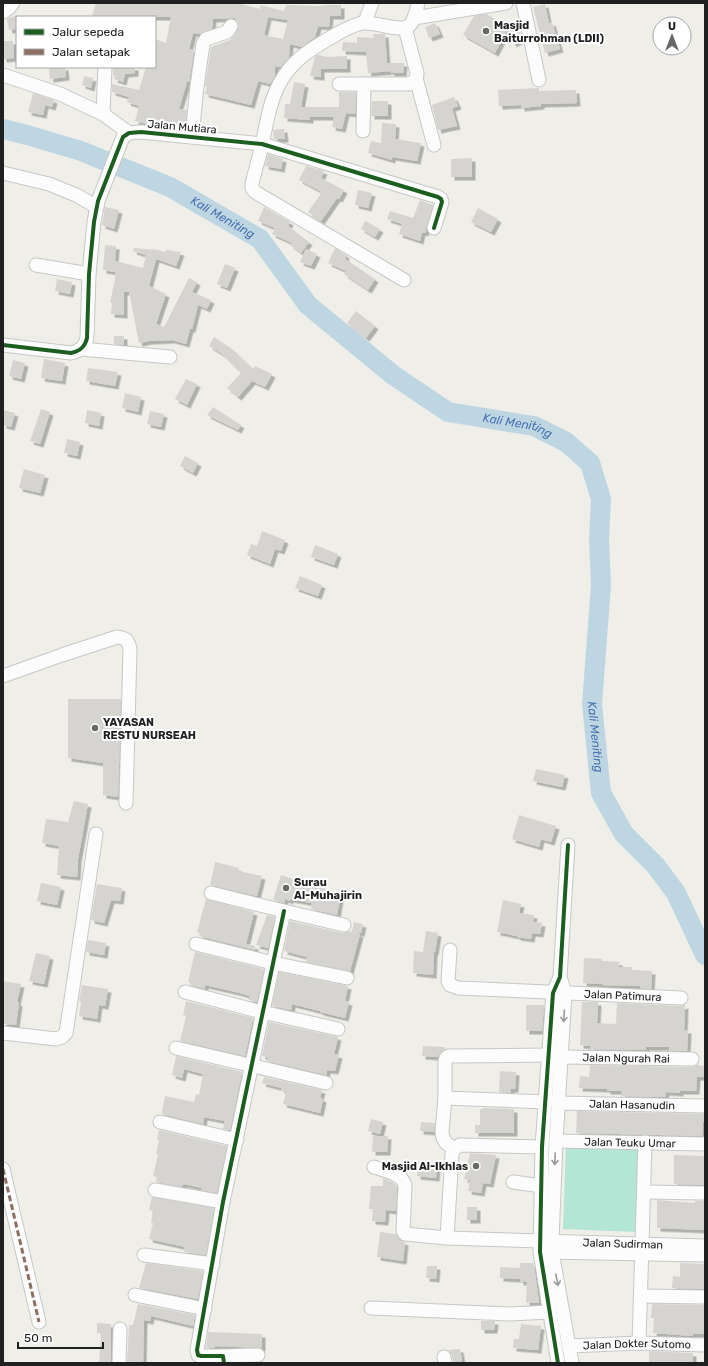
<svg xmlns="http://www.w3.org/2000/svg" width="708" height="1366" font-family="Rubik,sans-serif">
<defs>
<filter id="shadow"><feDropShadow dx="3.5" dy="3.5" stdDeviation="0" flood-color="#0004"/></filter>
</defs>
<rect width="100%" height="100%" fill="#efeee9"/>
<path fill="#b4e6d6" d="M566,1146l73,3 -4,83 -72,-3z"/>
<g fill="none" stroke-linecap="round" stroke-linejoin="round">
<path stroke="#bdd6e2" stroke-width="20" id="s1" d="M3,129l24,6 54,16 89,36 90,52 48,66 85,70 55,37 86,14 32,16 24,21 11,36 -2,41 2,45 -9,119 9,89 23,41 32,32 20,27 29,62"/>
</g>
<g fill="#d6d4d0" fill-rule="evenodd" filter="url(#shadow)">
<path d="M96,3h146v1l18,5v-4l24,6 2,-6 33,1 11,-1h11v11h-11l-1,11 -11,-1 -3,11 -13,10 -12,-3 -1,14 -8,9 -6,-1v9l-5,9 -12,-3 -7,24 -46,-11 2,-7 -2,-1 6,-39 19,-7 4,-4 5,-10 -4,-8 -22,1 -1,10 -12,5 -7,-1 -4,16 5,1 -5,32h-2l-8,27 8,1 -2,18 -34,-3 -16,-4 4,-15 -12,-4 2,-5 -17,-5v-8l27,6 7,-23h9v-28l11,4 5,-26h-29v-1l-50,1zM268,17l20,3 -5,19 -19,-4z"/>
<path d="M545,4l4,20 3,-2 8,27 -15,4 -12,-46z"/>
<path d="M486,14l35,19 1,6 -9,5 -6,-14 -12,23 -32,-18 11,-19z"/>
<path d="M17,16v13l-8,1 -2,-11 4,-2z"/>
<path d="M435,23l5,11 -11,4 -4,-11z"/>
<path d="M373,34h12l2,29h17l-1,10h-12v-2l-23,2 -2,-21 -24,-1 1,-9 14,1v-6l17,1z"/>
<path d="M3,41h10l1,17 -11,1z"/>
<path d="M318,55l9,2 20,-1v13h-26v8l-11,-1 5,-20z"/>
<path d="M65,67l1,10 -16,2 -1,-11z"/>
<path d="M113,67h22v6l-10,1 -2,8 -9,-3 1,-4 -2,1z"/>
<path d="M84,76l9,2 -2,10 -9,-3z"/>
<path d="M294,82l11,2 -4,23h38v-15h17l-1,22 -9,-1 -4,16 -10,-2 2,-10h-24v3l-26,-2 1,-14h5z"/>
<path d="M539,88v3l37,-1 1,13 -36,1v2l-20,2v-3l-22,1 -1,-16z"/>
<path d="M33,93l21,7 -2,7 -7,-2 -2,10 -15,-3z"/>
<path d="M454,97l4,9 -6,2 5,18 -19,4 -6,-25z"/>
<path d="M372,101h16v15h-17z"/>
<path d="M382,123l14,1 -1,15 26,4 -4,18 -25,-4v3l-24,-7 3,-12 10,2z"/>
<path d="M284,129l1,10h-11l-1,-9z"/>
<path d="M268,154l15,5 -2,10 -16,-3z"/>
<path d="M472,158v19h-21v-18z"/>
<path d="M306,166l18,5 -3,7 23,12 -5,9 -2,-1 -16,23 -13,-9 14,-20 -23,-12z"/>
<path d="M358,190l14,3 -4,15 -13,-3z"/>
<path d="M420,200l13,5 -7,24 -1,4 -3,-1 -2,9 -21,-7 3,-10 -15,-5 3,-8 23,7z"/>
<path d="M105,207l14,3 -5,19 -12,-4z"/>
<path d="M264,207l26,15 -2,4 21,16 -8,11 -11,-8 2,-2 -20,-9 3,-6 -17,-7z"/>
<path d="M478,208l20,11 -7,13 -20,-10z"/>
<path d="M365,221l15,8 -5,8 -14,-8z"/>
<path d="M105,245l11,1 -1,15 28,7 3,-13 -13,-4 1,-3 24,2 7,2 1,-2 15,2 -5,14 -20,-7 -7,27 17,8 -10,30 8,3 25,-49 8,4 -5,10 19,8 -4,9 -9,-4 -6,24h-2l-4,15 -14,-4 -23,1 -10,2 -10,-51h-5v23l-13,-1 1,-11h-2l6,-29h-1v-2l-12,-2z"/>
<path d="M335,248l11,7 -1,4 30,20 -7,11 -24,-16 2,-3 -18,-8z"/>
<path d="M306,249l11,5 -6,12 -11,-4z"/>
<path d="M225,264l10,4 -8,20 -10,-4z"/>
<path d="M57,279l15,3 -2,12 -15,-3z"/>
<path d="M356,311l19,15 -9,12 -19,-15z"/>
<path d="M114,336h10v9l-10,-1z"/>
<path d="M214,337l18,12 21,20 2,-3 17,8 -7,13 -13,-6 -14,16 -11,-9 14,-15 -19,-19 -13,-8z"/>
<path d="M44,359l21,4 -3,18 -21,-3z"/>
<path d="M13,360l12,3 -4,16 -12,-3z"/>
<path d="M88,368l30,4 -3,14 -29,-5z"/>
<path d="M186,379l11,5 -10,21 -12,-6z"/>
<path d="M125,393l16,4 -3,15 -16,-4z"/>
<path d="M213,407l28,18 -3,5 -31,-15z"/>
<path d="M41,409l9,3 -10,32 -10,-3z"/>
<path d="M3,410l12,3 -4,14 -8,-2z"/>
<path d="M87,410l14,3 -2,13 -14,-3z"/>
<path d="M150,411l14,3 -3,13 -14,-3z"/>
<path d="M67,439l13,3 -3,14 -13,-3z"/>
<path d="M185,456l13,7 -5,10 -13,-7z"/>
<path d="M24,469l21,6 -5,18 -21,-5z"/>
<path d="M262,531l23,9 -4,11 -6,-2 -5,15 -23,-9 4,-11 6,2z"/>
<path d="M315,545l23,9 -4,11 -23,-8z"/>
<path d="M300,576l22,9 -4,11 -23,-8z"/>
<path d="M68,699h53l-3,98 -15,-2v-32l-35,-5z"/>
<path d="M536,769l29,6 -3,12 -29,-6z"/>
<path d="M74,801l14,3 -10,55 -1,18 -20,-2 2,-29 -17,-3 4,-24 22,3z"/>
<path d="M519,815l37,11 -5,16 -10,-3 -2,8 -27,-8z"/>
<path d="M215,862l24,6 -1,3 24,5 -5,20 -47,-11z"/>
<path d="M281,875l20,7 22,4 -1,3 19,4 -4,22 -26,-6 1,-6 -22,-4v2l-5,-2 -1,4 -11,-3z"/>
<path d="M41,883l20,4 -4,18 -20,-4z"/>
<path d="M97,884l25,4 -2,13 -9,-1 -7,23 -13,-3z"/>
<path d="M206,899l48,13 -8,32 9,2v4l-56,-14 1,-3 -3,-1z"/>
<path d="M503,900l18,4 -2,9 15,2 -1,7 9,1 -2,11 -8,-1 -1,6 -14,-2v-1l-20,-4z"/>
<path d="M267,915l8,2 -7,31 -12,-3z"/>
<path d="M290,921l52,12 7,-2 11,3 -10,37 -44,-9 1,-5 -23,-6z"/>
<path d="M354,922l9,2 -2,9 -9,-1z"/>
<path d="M426,931l12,2 -3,19h-1l-1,23 -20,-2 1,-22 9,1z"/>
<path d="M88,940l18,3 -2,12 -18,-3z"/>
<path d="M195,952l69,17 -7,33 -8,-2 1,-4 -10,-3 -35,-8v4l-15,-4v-3h-2z"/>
<path d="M36,953l14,3 -6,28 -15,-3z"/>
<path d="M584,958l18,1v2l17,1v5h13v3l20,1 -1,18 -11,-1v-2l-38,-1v-1l-19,-1z"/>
<path d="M279,972l69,14 -3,15 4,1 -4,16 -25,-6v-1l-28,-7 -1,6 -19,-4z"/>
<path d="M3,981l18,3 -4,18 2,1 -3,22 -13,-1z"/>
<path d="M82,985l26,4 -3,17 -6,-1 -2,14 -18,-3 2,-14 -2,-1z"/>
<path d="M186,1001l67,17 -8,38 -65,-15 6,-25 -3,-1z"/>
<path d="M582,1002h16l-1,21 19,1 1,-21 64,3 4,-1 -1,25h4l-1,21h-18v-4h-23v3l-56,-1 1,-3 -11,-1z"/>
<path d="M526,1005h18l-2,26h-16z"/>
<path d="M269,1022l69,15 -4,17 5,1 -4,16 -8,-1 -1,5 -59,-14 1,-4 -6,-1z"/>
<path d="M423,1046l22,1v2l-4,3 -3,5 -16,-1z"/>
<path d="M176,1056l66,16 -12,58 -7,-1 2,-8 -21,-4 -1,7 -41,-10v-2l3,-16 29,6 2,-8 3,1 4,-21 -19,-5 -2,9 -10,-3z"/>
<path d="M590,1065l102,2 5,-2 8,1 -1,11h-7l-1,14h-16v2l-14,-1 -1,5 -44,-1 1,-5h-15v-2l-28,-1 1,-12 9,1z"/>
<path d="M500,1071l16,1 -1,17h-4v4l-12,-1z"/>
<path d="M264,1077l58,13 -2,8 3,1 -3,14 -37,-9 3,-12 -5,-2v-2l-19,-5z"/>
<path d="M483,1108l31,1v24h-39v-8h5v-16h3z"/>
<path d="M577,1111l128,3v8h-2l-1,14 -126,-3z"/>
<path d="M371,1119l12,3 -3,12 -12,-3z"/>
<path d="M421,1122l14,1 -1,9 -14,-1z"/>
<path d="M159,1130l68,16 -10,47 -16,-3 1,-2 -18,-4 -3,3 -25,-5 1,-5 -4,-1 5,-22h-2l3,-13 -2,-1z"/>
<path d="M373,1136h15l-1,16h-15z"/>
<path d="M470,1153l26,2 -6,29 -7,-1 -2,10 -13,-2 2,-11 -6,-1z"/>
<path d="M674,1155l31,1v29l-31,-1z"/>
<path d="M418,1162l15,1v3h4l-1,12 -19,-2z"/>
<path d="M383,1178l9,4 5,5 -1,24 -10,-1 -1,12 -13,-1 1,-12h-4l2,-23h12z"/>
<path d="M152,1197l62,11 -8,47 -22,-3 1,-5 -36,-8 4,-16h-2l2,-12 -4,-1z"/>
<path d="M657,1200l38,3v-2h10v29l-48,-2z"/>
<rect x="467" y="1207" width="10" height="13"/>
<path d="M380,1232l16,2 5,7 4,1 -2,19 -26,-4z"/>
<path d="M146,1263l57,8 -5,28 -59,-11z"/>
<path d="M520,1263h13v2h1l5,38h-13l1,-21h-7v-3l-20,-1v-11l20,1z"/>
<path d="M680,1263l25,1v25l-33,-1 1,-12 7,1z"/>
<path d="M427,1266h10l-1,13 -10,-1z"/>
<path d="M138,1304l57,11 -2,11 -42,-10 -1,5 -6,-1 -1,43h-16l2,-38h4z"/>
<path d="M652,1304l53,1v29h-12v2l-40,-3 1,-15h-3z"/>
<path d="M481,1321h14l-1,9h-13z"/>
<path d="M97,1323l14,1v39h-12l2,-30h-4z"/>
<path d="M521,1324l20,2 -3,24 -25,-2 1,-9h5z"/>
<path d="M208,1332l54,2v14l-47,-2v2h-9z"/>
<path d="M460,1349l2,12 -9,1 -1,-7 -4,-5z"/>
<path d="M649,1351l44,2v10l-44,-1z"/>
</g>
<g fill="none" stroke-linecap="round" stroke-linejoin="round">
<g stroke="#c7c7c5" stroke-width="15">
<g id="minor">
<path d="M523,3l16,77"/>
<path d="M3,12l6,-4 4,-5"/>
<path d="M414,18l92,-15"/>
<path d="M365,22l7,-19"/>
<path d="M3,75l57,19 43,20 26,19"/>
<path d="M416,78l18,67"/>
<path d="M339,84h69c6,-1 9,-5 9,-11l-12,-45"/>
<path d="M103,114l2,-47"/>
<path d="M363,131l1,-47"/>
<path d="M192,136l5,-50 6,-42 3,-5 21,-7 4,-6"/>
<path d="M3,173l46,11 27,11 21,12"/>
<path d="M36,265l53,9"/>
<path d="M404,280l-149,-88 -3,-4v-4c3,-13 7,-26 10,-39 5,-24 8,-48 22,-69 6,-9 13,-16 21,-22 11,-8 47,-31 59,-31 11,-1 33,8 43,4 8,-4 9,-16 11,-24"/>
<path d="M3,345l68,8c9,-2 14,-6 16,-15l2,-64 5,-52 4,-21 25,-64 6,-4 12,-1 121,12 176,53 3,2 1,3 -8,26"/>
<path d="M81,349l89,8"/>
<path d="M3,676l59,-21 55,-18c9,1 11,3 13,12l-4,154"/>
<path d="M211,893l73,18 60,14"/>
<path d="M196,944l77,19 74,15"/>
<path id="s2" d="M450,950l-2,31 2,4 8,3 223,10"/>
<path d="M560,977l5,16 -9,148 -4,100v11l20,111"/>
<path d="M185,992l77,20 76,17"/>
<path d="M3,1033l53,6 6,-2 4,-4 30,-199"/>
<path d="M176,1048l150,35"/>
<path id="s3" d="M561,1057l131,2"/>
<path d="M445,1098l101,4"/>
<path id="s4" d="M559,1103l146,3"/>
<path d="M160,1122l77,18"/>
<path id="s5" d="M556,1141l149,3"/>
<path d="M454,1149l-8,-6 -3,-5 -1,-6 3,-34v-37l1,-3 3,-2 100,-1"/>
<path id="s6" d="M374,1167c11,4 27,6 31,18l-2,46 2,3 42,4 258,8"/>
<path d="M3,1169l36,153"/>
<path d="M513,1182l29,4"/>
<path d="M155,1190l68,12"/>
<path d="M644,1192l61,1"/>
<path d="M447,1238l5,-84 2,-5 6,-4 82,2"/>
<path d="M545,1252l160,3"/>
<path d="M144,1255l69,9"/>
<path d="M135,1295l70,14"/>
<path d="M641,1296l64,1"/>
<path d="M371,1308l139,6 39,-2"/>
<path d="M639,1343l6,-201"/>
<path id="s7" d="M569,1346l70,-3 66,2"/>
<path d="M223,1356l35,-1"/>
<path d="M444,1357l1,6"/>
<path d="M119,1363l1,-34"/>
<path d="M224,1363l-1,-7h-22l-3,-1 -1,-5 26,-148 61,-291"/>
<path d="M558,1363l-18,-111 2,-105 11,-154 7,-16 8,-132"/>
</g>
</g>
<use href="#minor" stroke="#fdfcfc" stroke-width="13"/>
<path stroke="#8d6e63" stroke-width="3" stroke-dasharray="6 3" stroke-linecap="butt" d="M3,1169l36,153"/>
<g stroke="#fff" stroke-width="6">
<g id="cycleway">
<path d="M3,345l68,8c9,-2 14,-6 16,-15l2,-64 5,-52 4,-21 25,-64 6,-4 12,-1 121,12 176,53 3,2 1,3 -8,26"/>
<path d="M224,1363l-1,-7h-22l-3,-1 -1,-5 26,-148 61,-291"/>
<path d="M558,1363l-18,-111 2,-105 11,-154 7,-16 8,-132"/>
</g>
</g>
<use href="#cycleway" stroke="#1b5e20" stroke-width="4"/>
</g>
<defs><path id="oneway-shaft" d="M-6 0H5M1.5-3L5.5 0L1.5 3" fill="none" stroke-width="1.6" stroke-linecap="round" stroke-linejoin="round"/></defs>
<g stroke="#9a9999">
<use href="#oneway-shaft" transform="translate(564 1016) rotate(94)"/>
<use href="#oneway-shaft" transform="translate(555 1159) rotate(92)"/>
<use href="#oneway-shaft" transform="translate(557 1280) rotate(79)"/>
</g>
<g fill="#686866" stroke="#fff" stroke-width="1.5">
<circle cx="486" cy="31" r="4"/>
<circle cx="95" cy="728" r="4"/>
<circle cx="286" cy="888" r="4"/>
<circle cx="476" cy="1166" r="4"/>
</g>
<g text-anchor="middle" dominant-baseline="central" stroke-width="4" stroke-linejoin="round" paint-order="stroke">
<g font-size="11" font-weight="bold" fill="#202020" stroke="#fff" text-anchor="start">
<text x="494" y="25">Masjid<tspan x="494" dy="13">Baiturrohman (LDII)</tspan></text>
<text x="103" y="722">YAYASAN<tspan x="103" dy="13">RESTU NURSEAH</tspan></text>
<text x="294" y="882">Surau<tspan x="294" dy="13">Al-Muhajirin</tspan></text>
<text x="468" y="1166" text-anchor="end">Masjid Al-Ikhlas</text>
</g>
<g font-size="11" fill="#202020" stroke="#fff">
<text transform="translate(182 127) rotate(5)">Jalan Mutiara</text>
<text stroke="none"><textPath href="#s2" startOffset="209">Jalan Patimura</textPath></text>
<text stroke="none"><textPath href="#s3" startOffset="65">Jalan Ngurah Rai</textPath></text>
<text stroke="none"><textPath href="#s4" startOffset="73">Jalan Hasanudin</textPath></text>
<text stroke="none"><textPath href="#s5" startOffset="74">Jalan Teuku Umar</textPath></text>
<text stroke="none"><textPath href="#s6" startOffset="305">Jalan Sudirman</textPath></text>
<text stroke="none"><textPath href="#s7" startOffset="68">Jalan Dokter Sutomo</textPath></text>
</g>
<g font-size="12" font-style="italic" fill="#4a73b2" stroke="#fff">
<text stroke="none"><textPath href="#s1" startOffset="238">Kali Meniting</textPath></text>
<text stroke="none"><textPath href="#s1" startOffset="610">Kali Meniting</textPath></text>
<text stroke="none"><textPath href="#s1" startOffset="970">Kali Meniting</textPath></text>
</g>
</g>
<rect width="708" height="1366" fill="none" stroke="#202020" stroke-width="8"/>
<rect x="16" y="16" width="140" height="52" fill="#ffffff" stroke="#a6a6a6"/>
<rect x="24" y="29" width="20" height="6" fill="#1b5e20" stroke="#a6a6a6"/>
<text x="52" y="36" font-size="12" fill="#202020">Jalur sepeda</text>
<rect x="24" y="49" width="20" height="6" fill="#8d6e63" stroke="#a6a6a6"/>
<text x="52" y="56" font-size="12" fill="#202020">Jalan setapak</text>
<g transform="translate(672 36)"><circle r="19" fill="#ffffff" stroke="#a6a6a6"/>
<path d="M0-3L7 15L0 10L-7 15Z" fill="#686866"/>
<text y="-6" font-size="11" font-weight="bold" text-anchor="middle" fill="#202020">U</text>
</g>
<path d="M18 1342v6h85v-6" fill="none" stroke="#202020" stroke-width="2"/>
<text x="24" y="1342" font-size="12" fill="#202020" stroke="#ffffff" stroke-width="3" paint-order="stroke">50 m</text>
</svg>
